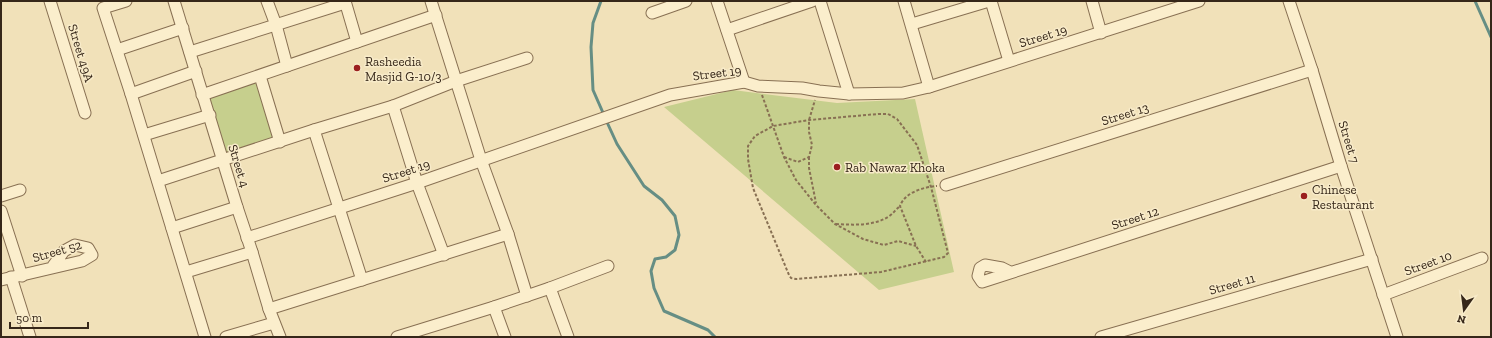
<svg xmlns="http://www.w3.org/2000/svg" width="1492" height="338" font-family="'Zilla Slab',serif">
<rect width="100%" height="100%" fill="#f1e1b9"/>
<g fill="#c6cf8d">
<path d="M257,80l21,60 -54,17 -19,-62z"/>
<path d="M733,90l104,13 78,-4 39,173 -75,18 -215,-183z"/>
</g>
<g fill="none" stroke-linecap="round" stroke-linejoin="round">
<g stroke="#668e84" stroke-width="3">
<path d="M601,1l-8,22 -2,24 2,43 11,25"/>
<path d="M1475,1l16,36"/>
<path d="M606,120l11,24 27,42 18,14 13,16 4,19 -4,15 -9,7 -11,2 -4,12 3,17 10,23 44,19 7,7"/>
</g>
<g stroke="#887053" stroke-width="13">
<g id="minor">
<path d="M50,1l35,112"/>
<path d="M126,1l-23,7 28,86 74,243"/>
<path d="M174,1l63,206 15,45 17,57 11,28"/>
<path d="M267,1l9,24 11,41"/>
<path d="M345,1l12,41"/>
<path d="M431,1l50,159 27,74 19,62"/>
<path d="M717,1l27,81"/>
<path d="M820,1l29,93"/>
<path d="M904,1l25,86"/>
<path d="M991,1l18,60"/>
<path d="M1092,1l9,32"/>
<path d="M1289,1l23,69 29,96 56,171"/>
<path d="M652,13l34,-12"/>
<path d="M912,24l77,-23"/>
<path d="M727,30l85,-29"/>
<path d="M117,50l66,-22"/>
<path d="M190,52l155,-49"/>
<path d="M260,76l20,66"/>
<path d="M131,94l65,-23"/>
<path d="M202,95l234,-80"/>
<path d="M393,106l24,77 27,72"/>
<path d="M314,130l48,150"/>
<path d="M144,135l66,-20"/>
<path d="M158,181l156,-51 79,-24 63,-25 71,-23"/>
<path d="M946,185l366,-115"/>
<path d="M1,196l19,-6"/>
<path d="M1,211l21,65"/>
<path d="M172,228l65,-21"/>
<path d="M247,238l170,-55 253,-88 74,-13 14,4 44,2 17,3 30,3 54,-1 26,-6 270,-86"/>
<path d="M186,272l66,-20"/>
<path d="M1010,272l-8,-4 -17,-3 -5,3 -2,8 4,6 359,-116"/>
<path d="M11,277l19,60"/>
<path d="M1,280l81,-19 10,-6 -4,-7 -13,-3 -11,6 -11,15"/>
<path d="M550,288l18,49"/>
<path d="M1383,295l99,-37"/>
<path d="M494,307l11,30"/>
<path d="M269,309l239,-75"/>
<path d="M226,337l48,-14"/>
<path d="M397,337l97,-30 56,-19 58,-22"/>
<path d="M1101,337l271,-78"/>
</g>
</g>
<g stroke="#887053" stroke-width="2" stroke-dasharray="3 2" stroke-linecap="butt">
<path d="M762,95l22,62 12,23 20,25 19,19 28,15 21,6 14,-4 18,5"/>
<path d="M878,114h10l9,5 20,26 14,42 17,66 -4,4 -63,15 -85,7 -5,-1 -2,-3 -36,-87 -5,-29v-13l7,-10 18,-10 36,-6z"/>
<path d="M784,157l14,5 11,-5 3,-12 -3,-13v-12l6,-20"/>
<path d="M809,157v11l7,35"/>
<path d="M836,224c18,1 37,2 52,-7 5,-3 8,-8 12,-11"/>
<path d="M926,262l-10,-16 -16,-40c5,-14 24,-19 37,-20"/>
</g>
<use href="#minor" stroke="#fbeecc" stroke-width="11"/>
</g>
<g fill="#9b1f1f" stroke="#f8ebc9" stroke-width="1.5">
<circle cx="357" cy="68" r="4"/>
<circle cx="837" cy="167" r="4"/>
<circle cx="1304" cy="196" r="4"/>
</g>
<g text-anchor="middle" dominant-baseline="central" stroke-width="3" stroke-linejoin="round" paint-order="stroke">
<g font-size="13" fill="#362719" stroke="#f8ebc9">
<text transform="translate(1043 36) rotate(-17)">Street 19</text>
<text transform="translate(81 53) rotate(73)">Street 49A</text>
<text transform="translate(717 73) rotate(-7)">Street 19</text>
<text transform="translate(1125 114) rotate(-17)">Street 13</text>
<text transform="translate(1349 142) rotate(73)">Street 7</text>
<text transform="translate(239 166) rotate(73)">Street 4</text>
<text transform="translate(406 171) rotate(-18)">Street 19</text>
<text transform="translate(1135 218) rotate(-18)">Street 12</text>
<text transform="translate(57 251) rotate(-16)">Street 52</text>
<text transform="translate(1428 263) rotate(-20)">Street 10</text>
<text transform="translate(1232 284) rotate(-16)">Street 11</text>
</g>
<g font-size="13" fill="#362719" stroke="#f8ebc9" text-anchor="start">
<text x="365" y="61">Rasheedia<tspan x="365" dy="15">Masjid G-10/3</tspan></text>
<text x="845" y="167">Rab Nawaz Khoka</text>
<text x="1312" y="189">Chinese<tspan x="1312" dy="15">Restaurant</tspan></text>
</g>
</g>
<rect width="1492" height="338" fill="none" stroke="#362719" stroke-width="4"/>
<g transform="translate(1464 310) rotate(194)" stroke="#f8ebc9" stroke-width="3" paint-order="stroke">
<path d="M0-3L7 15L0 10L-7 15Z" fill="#362719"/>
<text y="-6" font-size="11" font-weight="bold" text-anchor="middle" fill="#362719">N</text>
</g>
<path d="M10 322v6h78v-6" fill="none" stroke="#362719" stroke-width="2"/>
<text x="16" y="322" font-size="12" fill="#362719" stroke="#f8ebc9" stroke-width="3" paint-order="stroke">50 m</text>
</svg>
